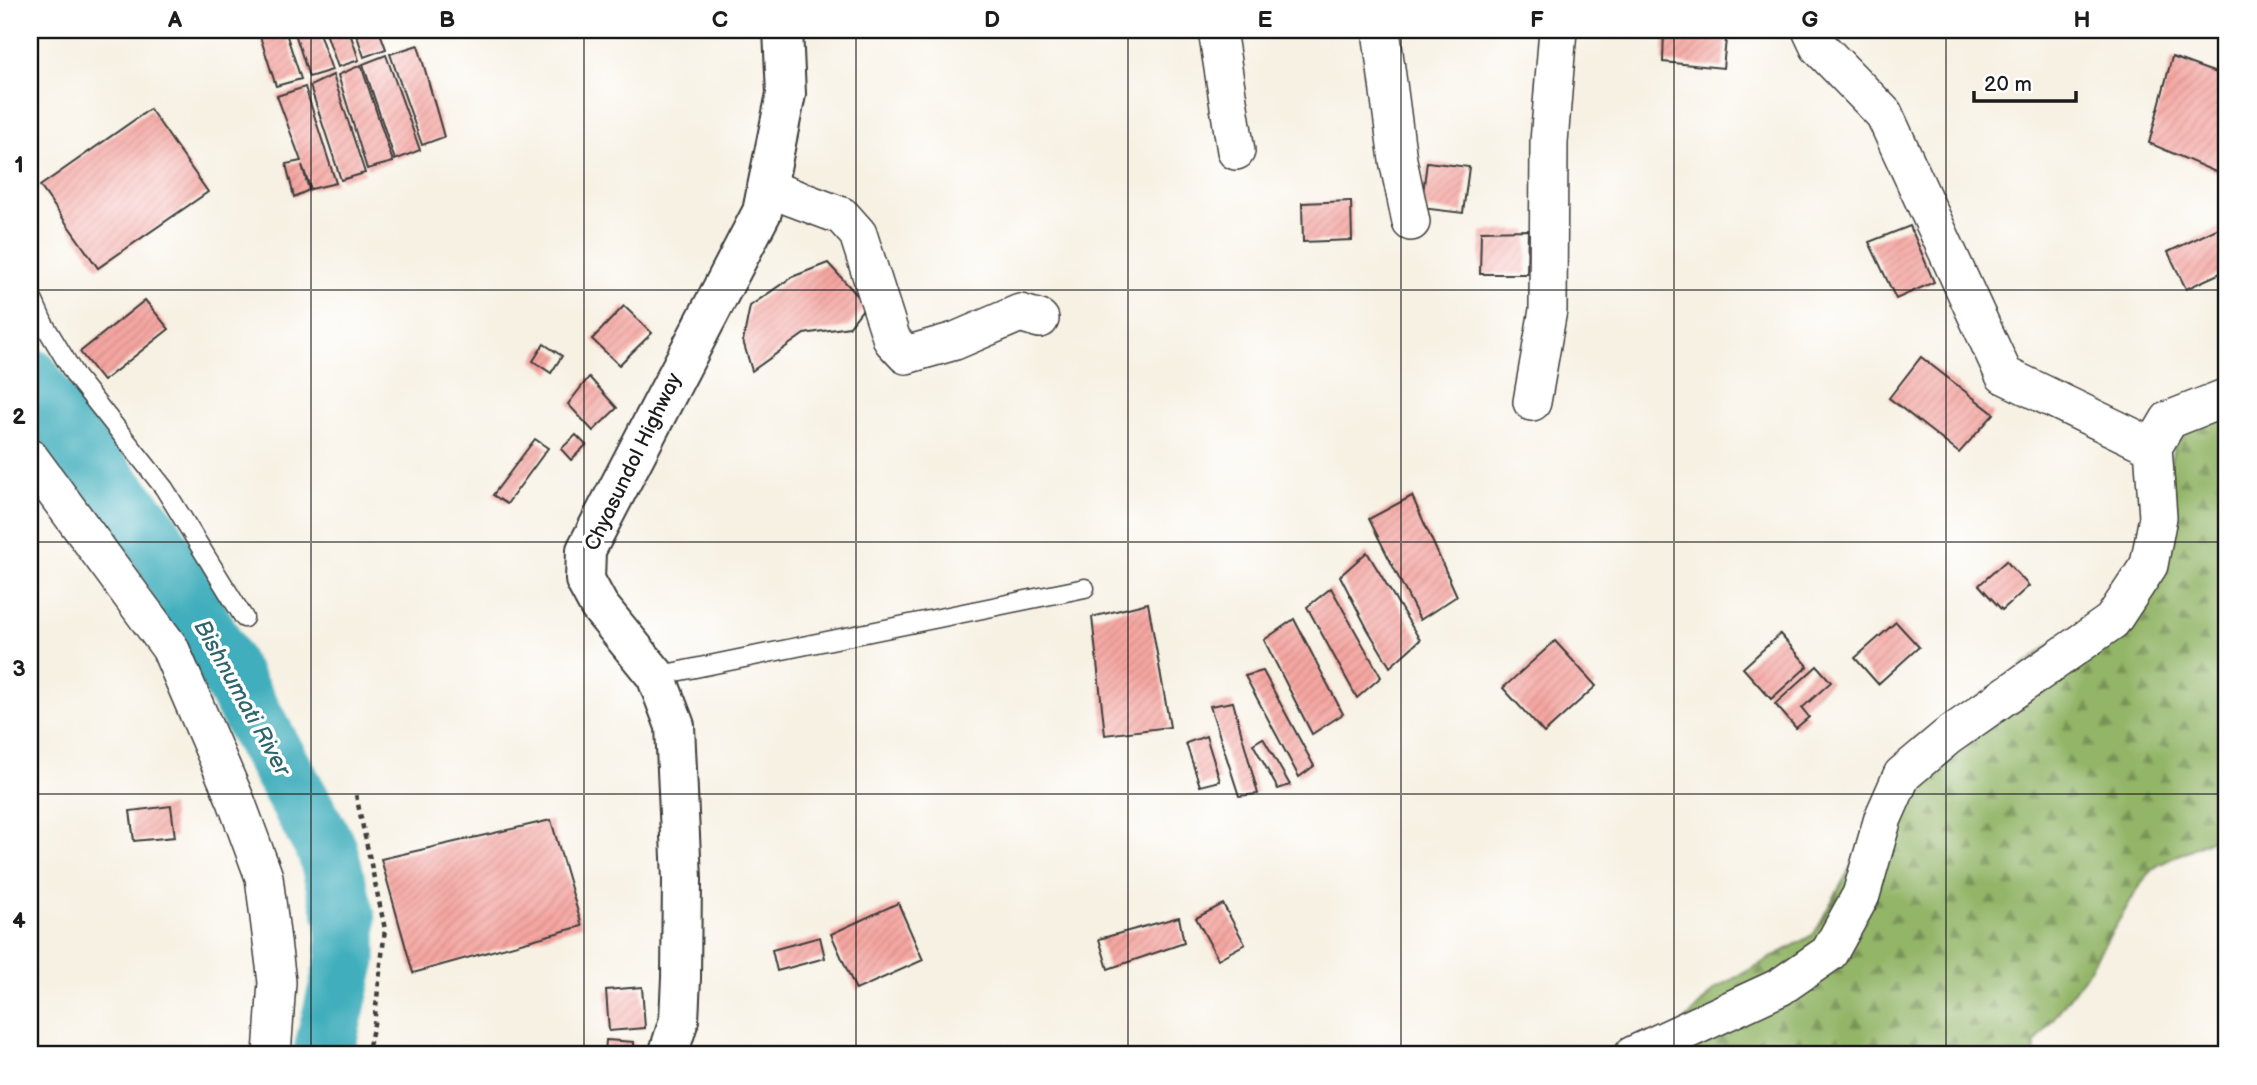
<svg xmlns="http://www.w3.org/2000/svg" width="2257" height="1085" font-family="'Balsamiq Sans',sans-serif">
<defs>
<pattern id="forest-firs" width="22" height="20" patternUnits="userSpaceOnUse" patternTransform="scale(1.75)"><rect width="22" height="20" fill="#93b568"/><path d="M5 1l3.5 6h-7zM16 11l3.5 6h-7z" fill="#779255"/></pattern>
<pattern id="building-hatch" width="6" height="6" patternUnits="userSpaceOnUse" patternTransform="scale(1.75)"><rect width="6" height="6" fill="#f5a6a1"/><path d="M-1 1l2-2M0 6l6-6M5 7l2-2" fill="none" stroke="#d18e8a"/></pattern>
</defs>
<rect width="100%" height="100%" fill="#fff"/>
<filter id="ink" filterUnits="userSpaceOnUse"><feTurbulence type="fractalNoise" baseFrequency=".0143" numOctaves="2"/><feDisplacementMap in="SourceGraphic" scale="14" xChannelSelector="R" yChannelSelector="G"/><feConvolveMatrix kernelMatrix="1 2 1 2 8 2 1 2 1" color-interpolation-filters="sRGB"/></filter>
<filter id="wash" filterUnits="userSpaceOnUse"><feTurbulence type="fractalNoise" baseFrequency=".00686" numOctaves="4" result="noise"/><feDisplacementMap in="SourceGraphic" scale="28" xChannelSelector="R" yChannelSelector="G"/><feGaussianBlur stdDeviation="1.57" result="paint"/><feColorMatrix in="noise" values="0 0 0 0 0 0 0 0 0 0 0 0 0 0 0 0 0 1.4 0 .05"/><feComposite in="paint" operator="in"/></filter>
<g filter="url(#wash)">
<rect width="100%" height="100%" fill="#f7f1e3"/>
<path fill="url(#forest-firs)" stroke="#586842" stroke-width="2" d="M2227,416v416l-69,33 -14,14 -59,97 -50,67 -1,12h-402l51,-32 32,-34 99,-55 57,-104 44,-92 97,-64 89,-68 52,-83 27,-96z"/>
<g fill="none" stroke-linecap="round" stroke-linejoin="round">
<path stroke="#3faebc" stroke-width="61" d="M30,378l39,58 82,97 176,317 19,71v38l-23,96"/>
</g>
<g id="blocks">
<g fill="url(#building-hatch)">
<path d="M258,30h27l16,49 -25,7z"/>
<path d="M294,30h24l14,40 -23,7z"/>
<path d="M325,30h24l10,30 -21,7z"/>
<path d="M355,30h24l7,19 -22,8z"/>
<path d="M1664,30h63l-4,38 -60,-6z"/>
<path d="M418,45l26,92 -22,8 -32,-91z"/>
<path d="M386,55l34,95 -25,10 -32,-96z"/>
<path d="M2172,57l55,20v100l-78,-34z"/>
<path d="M361,65l32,97 -26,7 -29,-94z"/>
<path d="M333,75l32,98 -24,7 -31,-94z"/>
<path d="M305,87l31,96 -25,6 -9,-24 7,25 -15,7 -8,-33 15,-3 -24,-65z"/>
<path d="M150,109l58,83 -110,76 -58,-82z"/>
<path d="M1427,162l42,5 -6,46 -42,-5z"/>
<path d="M1351,201l1,39 -49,2 -1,-39z"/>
<path d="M2227,224v46l-41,19 -18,-37z"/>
<path d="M1910,226l24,56 -38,17 -27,-57z"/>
<path d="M1528,230l-1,44h-47l1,-43z"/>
<path d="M828,263l38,42 -17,22 -45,7 -52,37 -9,-30 7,-35 42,-29z"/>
<path d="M145,300l24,29 -66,52 -23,-29z"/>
<path d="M624,306l28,27 -33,32 -27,-26z"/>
<path d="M544,344l18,12 -11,17 -18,-12z"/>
<path d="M1921,357l73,57 -35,39 -70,-55z"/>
<path d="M589,377l28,31 -24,23 -25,-27z"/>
<path d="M576,435l10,10 -15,15 -10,-11z"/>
<path d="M535,439l13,9 -41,56 -14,-9z"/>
<path d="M1412,496l45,100 -37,24 -51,-101z"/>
<path d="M1367,552l53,88 -30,27 -22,-37 -28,-54z"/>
<path d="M2006,561l23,25 -27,24 -23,-25z"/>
<path d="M1331,588l50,89 -24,21 -50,-91z"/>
<path d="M1148,603l22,124 -65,8 -13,-118z"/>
<path d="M1294,619l49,95 -31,20 -48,-94z"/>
<path d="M1896,622l23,25 -41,37 -23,-26z"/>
<path d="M1780,634l28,32 -37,33 -28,-31z"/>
<path d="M1555,641l41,45 -52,47 -41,-45z"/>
<path d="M1817,666l14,16 -29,26 7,9 -13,11 -21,-24z"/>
<path d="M1263,671l51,95 -15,11 -54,-101z"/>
<path d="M1233,702l25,92 -19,2 -29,-90z"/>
<path d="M1206,736l14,45 -20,5 -14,-43z"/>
<path d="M1263,738l27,47 -12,4 -25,-45z"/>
<path d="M171,806l4,31 -41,4 -4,-30z"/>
<path d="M551,820l31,106 -169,47 -32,-114z"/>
<path d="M898,903l25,57 -67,30 -25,-56z"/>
<path d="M1223,904l22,40 -27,15 -22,-41z"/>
<path d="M1179,917l5,26 -76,26 -9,-30z"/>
<path d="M820,937l5,21 -48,13 -5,-21z"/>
<path d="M642,987l3,41 -36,3 -3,-41z"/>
<path d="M606,1040l28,2v13h-91v-5l62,3z"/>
</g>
</g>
</g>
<g filter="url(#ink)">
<use href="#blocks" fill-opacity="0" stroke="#3d3c3a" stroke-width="2"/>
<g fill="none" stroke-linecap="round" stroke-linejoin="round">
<g stroke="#3d3c3a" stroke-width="21">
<g id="lane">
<path d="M30,293l14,31 32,53 88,111 80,130"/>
<path d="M656,676l429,-88"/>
</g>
</g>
<g stroke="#3d3c3a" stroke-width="40">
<g id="street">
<path d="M1217,30l19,121"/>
<path d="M1381,30l17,130 13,62"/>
<path d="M1811,30l8,17 65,67 120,261 149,72"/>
<path d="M767,188l75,28 16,18 34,106 14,15 49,-14 65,-28 20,6"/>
<path d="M1532,402l16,-92 1,-168 9,-112"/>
<path d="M30,458l140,190 66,153 28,76 13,105 -5,73"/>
<path d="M1633,1055l147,-68 49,-34 32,-58 22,-77 19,-43 45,-38 165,-116 37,-56 9,-48 -5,-70 16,-27 58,-23"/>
</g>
</g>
<g stroke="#3d3c3a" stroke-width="42">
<path id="secondary" d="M668,1055l11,-35 2,-42 1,-99 -7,-153 -19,-50 -57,-70 -14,-26 1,-30 176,-338 24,-118 -3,-64"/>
</g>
<path stroke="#3d3c3a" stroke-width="4.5" stroke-dasharray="5 5" stroke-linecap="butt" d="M356,795l29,134 -11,95 -7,31"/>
<use href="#lane" stroke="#fff" stroke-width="18"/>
<use href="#street" stroke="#fff" stroke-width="37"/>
<use href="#secondary" stroke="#fff" stroke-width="38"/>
</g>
</g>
<path fill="none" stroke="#1c1c1c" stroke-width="2" stroke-opacity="0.55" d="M311,30v1025M584,30v1025M856,30v1025M1128,30v1025M1401,30v1025M1674,30v1025M1946,30v1025M30,290h2197M30,542h2197M30,794h2197"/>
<g text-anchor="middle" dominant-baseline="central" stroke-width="7" stroke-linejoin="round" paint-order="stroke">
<g font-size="21" fill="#1c1c1c" stroke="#fff">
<text transform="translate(633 462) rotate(-64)">Chyasundol Highway</text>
</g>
<g font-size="23" font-style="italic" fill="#2e656c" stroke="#fff">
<text transform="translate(242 698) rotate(61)">Bishnumati River</text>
</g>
</g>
<rect width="2257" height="1085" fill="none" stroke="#fff" stroke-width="77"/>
<path d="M1974 91v10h102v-10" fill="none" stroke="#1c1c1c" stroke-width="3.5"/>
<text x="1984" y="91" font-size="21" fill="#1c1c1c" stroke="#ffffff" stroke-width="5" paint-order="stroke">20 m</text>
<rect x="38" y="38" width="2180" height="1008" fill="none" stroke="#1c1c1c" stroke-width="2.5"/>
<g font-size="23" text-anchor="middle" font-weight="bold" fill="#1c1c1c">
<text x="175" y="27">A</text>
<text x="447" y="27">B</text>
<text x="720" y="27">C</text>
<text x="992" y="27">D</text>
<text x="1265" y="27">E</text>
<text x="1537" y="27">F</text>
<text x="1810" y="27">G</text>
<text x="2082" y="27">H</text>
<text x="19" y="172">1</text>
<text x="19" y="424">2</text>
<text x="19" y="676">3</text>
<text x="19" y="928">4</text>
</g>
</svg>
